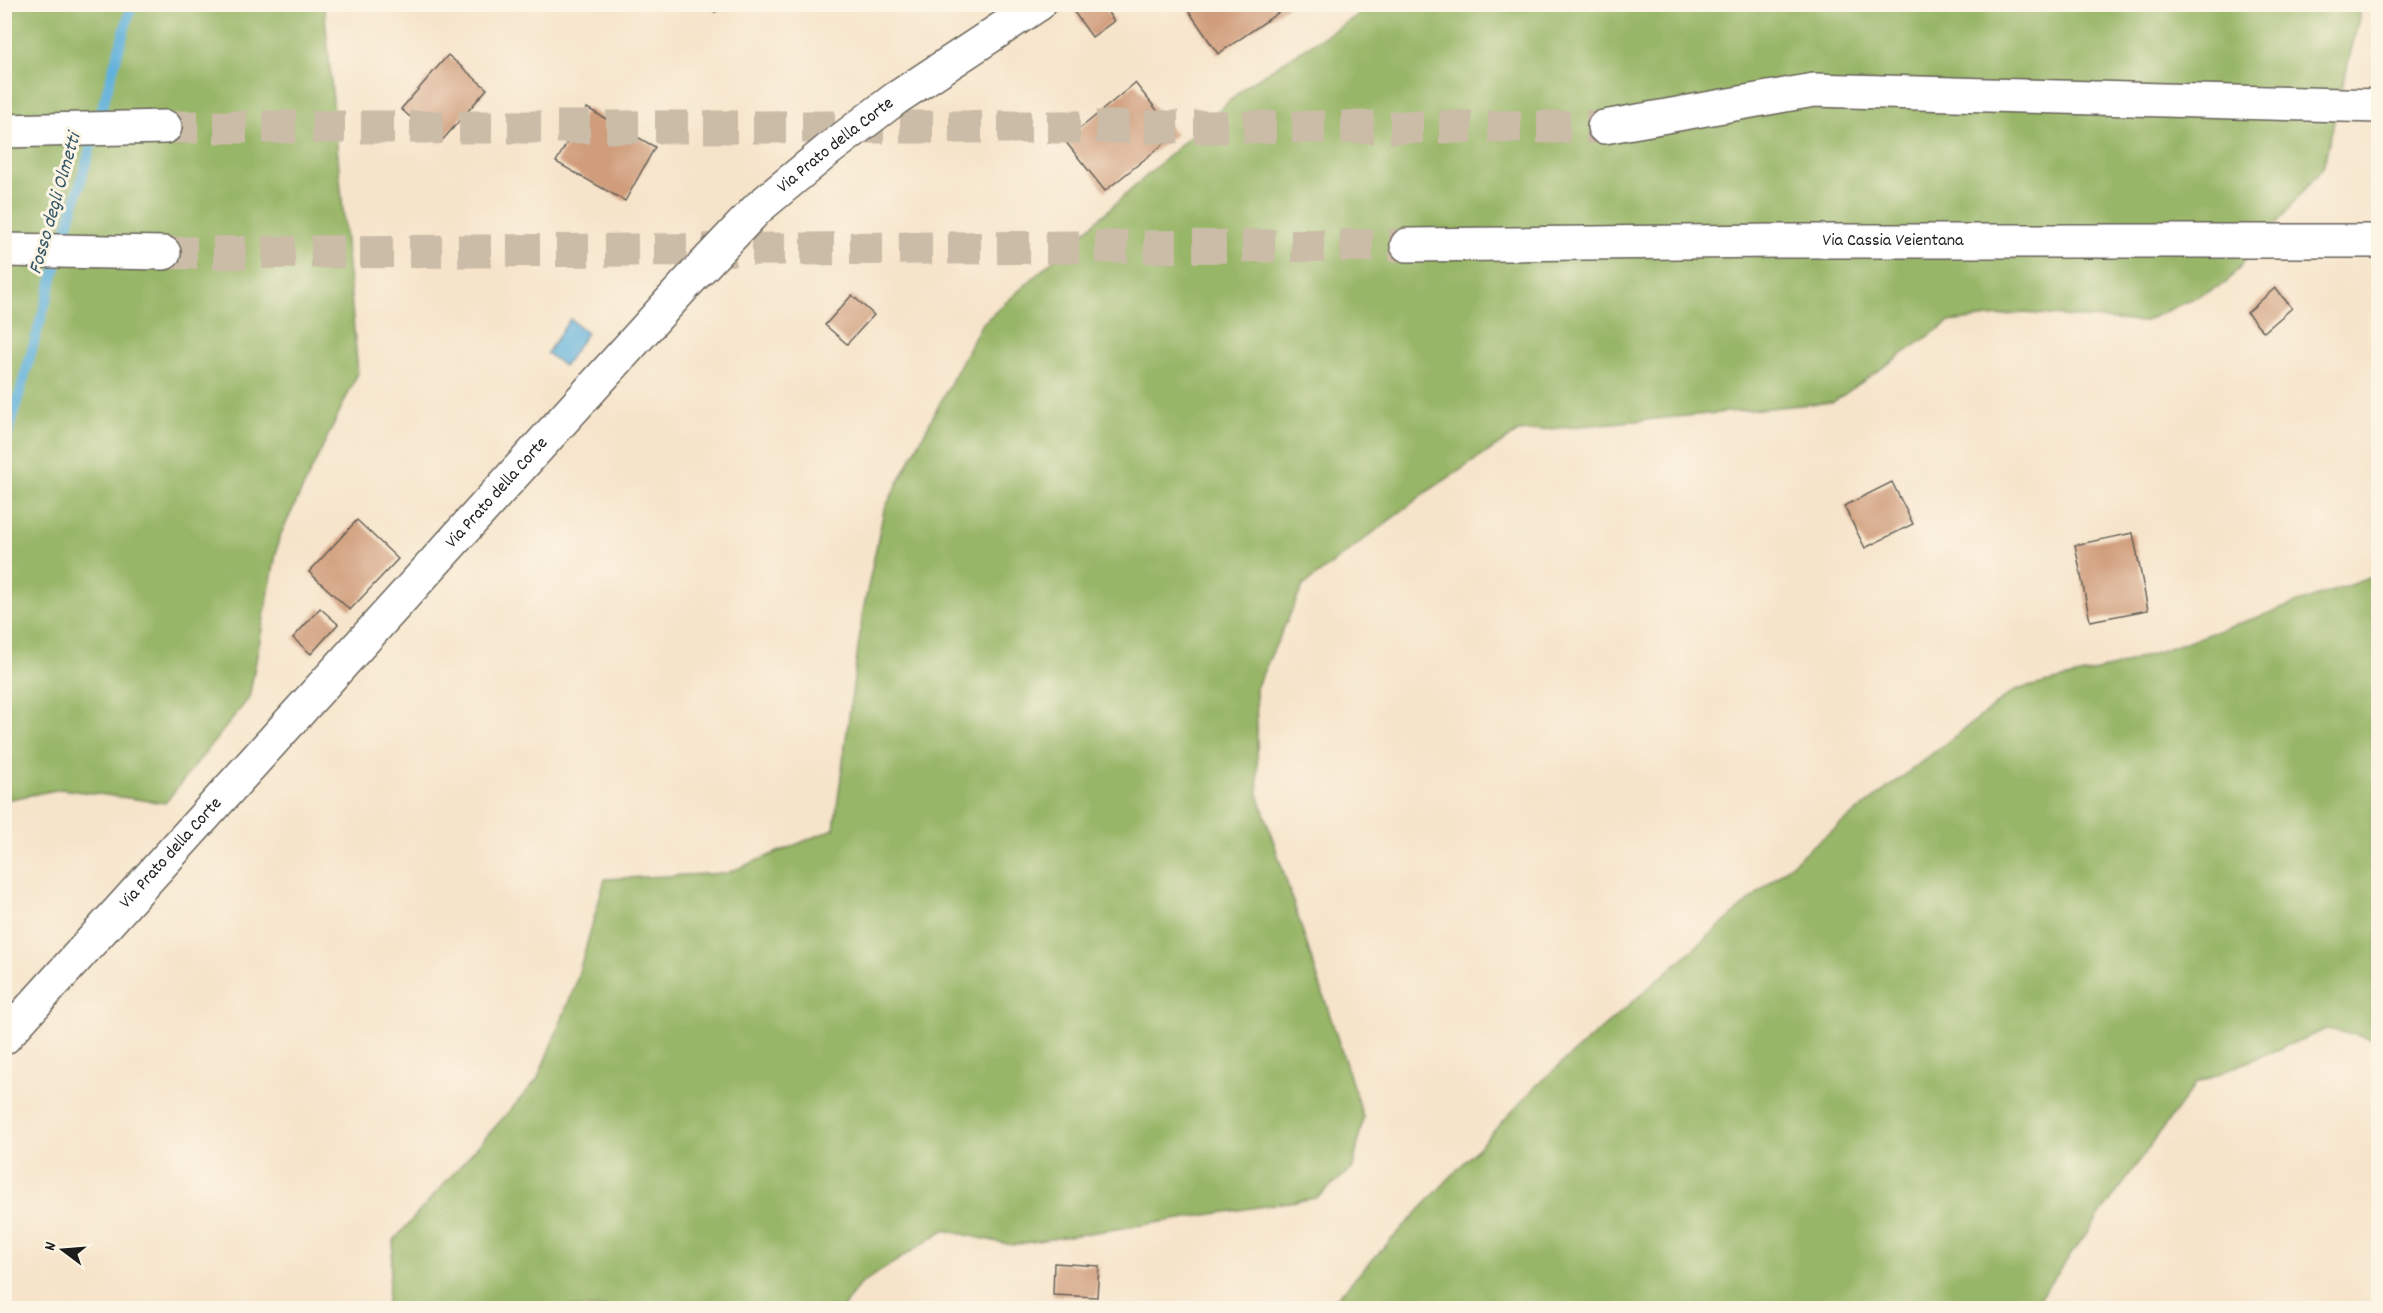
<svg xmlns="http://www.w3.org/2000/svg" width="2383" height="1313" font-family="Dekko,sans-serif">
<rect width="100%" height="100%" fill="#fcf5e5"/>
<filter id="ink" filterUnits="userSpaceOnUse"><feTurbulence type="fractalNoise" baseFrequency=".0167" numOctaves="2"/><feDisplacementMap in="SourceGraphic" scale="12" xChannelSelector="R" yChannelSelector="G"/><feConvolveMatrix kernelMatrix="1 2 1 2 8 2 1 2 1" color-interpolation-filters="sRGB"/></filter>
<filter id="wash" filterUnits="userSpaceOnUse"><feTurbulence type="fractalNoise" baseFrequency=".008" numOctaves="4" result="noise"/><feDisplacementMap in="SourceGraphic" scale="24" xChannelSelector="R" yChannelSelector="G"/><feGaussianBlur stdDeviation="1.35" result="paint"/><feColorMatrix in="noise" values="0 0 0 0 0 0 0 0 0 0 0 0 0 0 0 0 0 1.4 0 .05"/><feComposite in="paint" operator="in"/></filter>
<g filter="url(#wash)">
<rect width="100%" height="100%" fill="#f6e4ca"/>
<g fill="#98b668" stroke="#5a6942" stroke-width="1.5">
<path d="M5,5h319l34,368 -79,165 -30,160 -84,105 -104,-14 -56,11z"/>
<path d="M1374,5h988l-39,163 -97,115 -83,39 -120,-9 -74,9 -116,80 -315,30 -90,59 -125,95 -47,102 2,106 105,323 -10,51 -37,30 -304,47 -68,-15 -85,55 -16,23h-457l8,-68 143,-160 38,-94 30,-107 122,-6 107,-44 29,-218 21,-101 97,-185 266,-240z"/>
<path d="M2378,575v465l-51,-11 -131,54 -164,225h-705l212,-225 272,-236 204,-157 99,-23z"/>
</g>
<path fill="#60b1db" stroke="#3e667c" stroke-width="1.5" d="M570,319l17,14 -23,33 -17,-13z"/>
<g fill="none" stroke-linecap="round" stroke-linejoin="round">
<path stroke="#60b1db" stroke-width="10" d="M4,447l128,-443"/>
</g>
<g id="blocks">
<g fill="#d09d7b">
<path d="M1084,4h18l12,17 -22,16 -18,-25z"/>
<path d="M1184,4h107l-73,50z"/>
<path d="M711,5h15l-11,7z"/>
<path d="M448,55l39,34 -47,54 -39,-34z"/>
<path d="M1135,83l41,51 -71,57 -40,-50z"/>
<path d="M587,108l68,39 -30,54 -69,-39z"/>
<path d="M2275,288l17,20 -28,24 -17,-19z"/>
<path d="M852,295l22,20 -27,29 -22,-19z"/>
<path d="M1892,482l21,42 -48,24 -21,-42z"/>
<path d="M357,520l41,39 -48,51 -41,-38z"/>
<path d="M2133,533l15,77 -58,11 -15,-76z"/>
<path d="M320,608l18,16 -27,30 -18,-16z"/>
<path d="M1054,1263l45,3 -2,31 -44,-2z"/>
</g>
</g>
</g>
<g filter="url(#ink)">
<use href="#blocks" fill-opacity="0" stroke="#686259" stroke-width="1.5"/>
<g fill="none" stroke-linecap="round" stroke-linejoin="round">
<g stroke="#cabca7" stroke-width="33" stroke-dasharray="33 16" stroke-linecap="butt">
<path d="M165,127h1439"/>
<path d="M164,253l1243,-8"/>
</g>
<g stroke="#686259" stroke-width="36">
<g id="minor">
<path id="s1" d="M4,1038l683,-755 71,-75 70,-58 67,-51 144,-95"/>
</g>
</g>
<g stroke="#686259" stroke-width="36">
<g id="highway">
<path d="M1604,127l210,-37 564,16"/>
<path d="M4,131l161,-4"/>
<path id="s2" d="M1407,245l370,-4h601"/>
<path d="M4,250l160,3"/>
</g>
</g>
<use href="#minor" stroke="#fff" stroke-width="33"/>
<use href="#highway" stroke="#fff" stroke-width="33"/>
</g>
</g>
<g text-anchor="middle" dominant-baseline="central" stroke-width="6" stroke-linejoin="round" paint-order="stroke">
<g font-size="18" fill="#1c1c1c" stroke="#fcf5e5">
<text stroke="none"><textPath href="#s1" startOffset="1221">Via Prato della Corte</textPath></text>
<text stroke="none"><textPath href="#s2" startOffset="486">Via Cassia Veientana</textPath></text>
<text stroke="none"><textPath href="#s1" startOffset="735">Via Prato della Corte</textPath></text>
<text stroke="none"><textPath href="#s1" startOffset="249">Via Prato della Corte</textPath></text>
</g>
<g font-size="20" font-style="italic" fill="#375868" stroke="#fcf5e5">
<text transform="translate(56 204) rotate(-74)">Fosso degli Olmetti</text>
</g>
</g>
<rect width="2383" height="1313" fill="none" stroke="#fcf5e5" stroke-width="24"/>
<g transform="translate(63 1250) rotate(286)" stroke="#fcf5e5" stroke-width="4.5" paint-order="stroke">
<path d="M0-4.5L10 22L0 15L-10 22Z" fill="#1c1c1c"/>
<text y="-9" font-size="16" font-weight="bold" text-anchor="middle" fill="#1c1c1c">N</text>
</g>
</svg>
